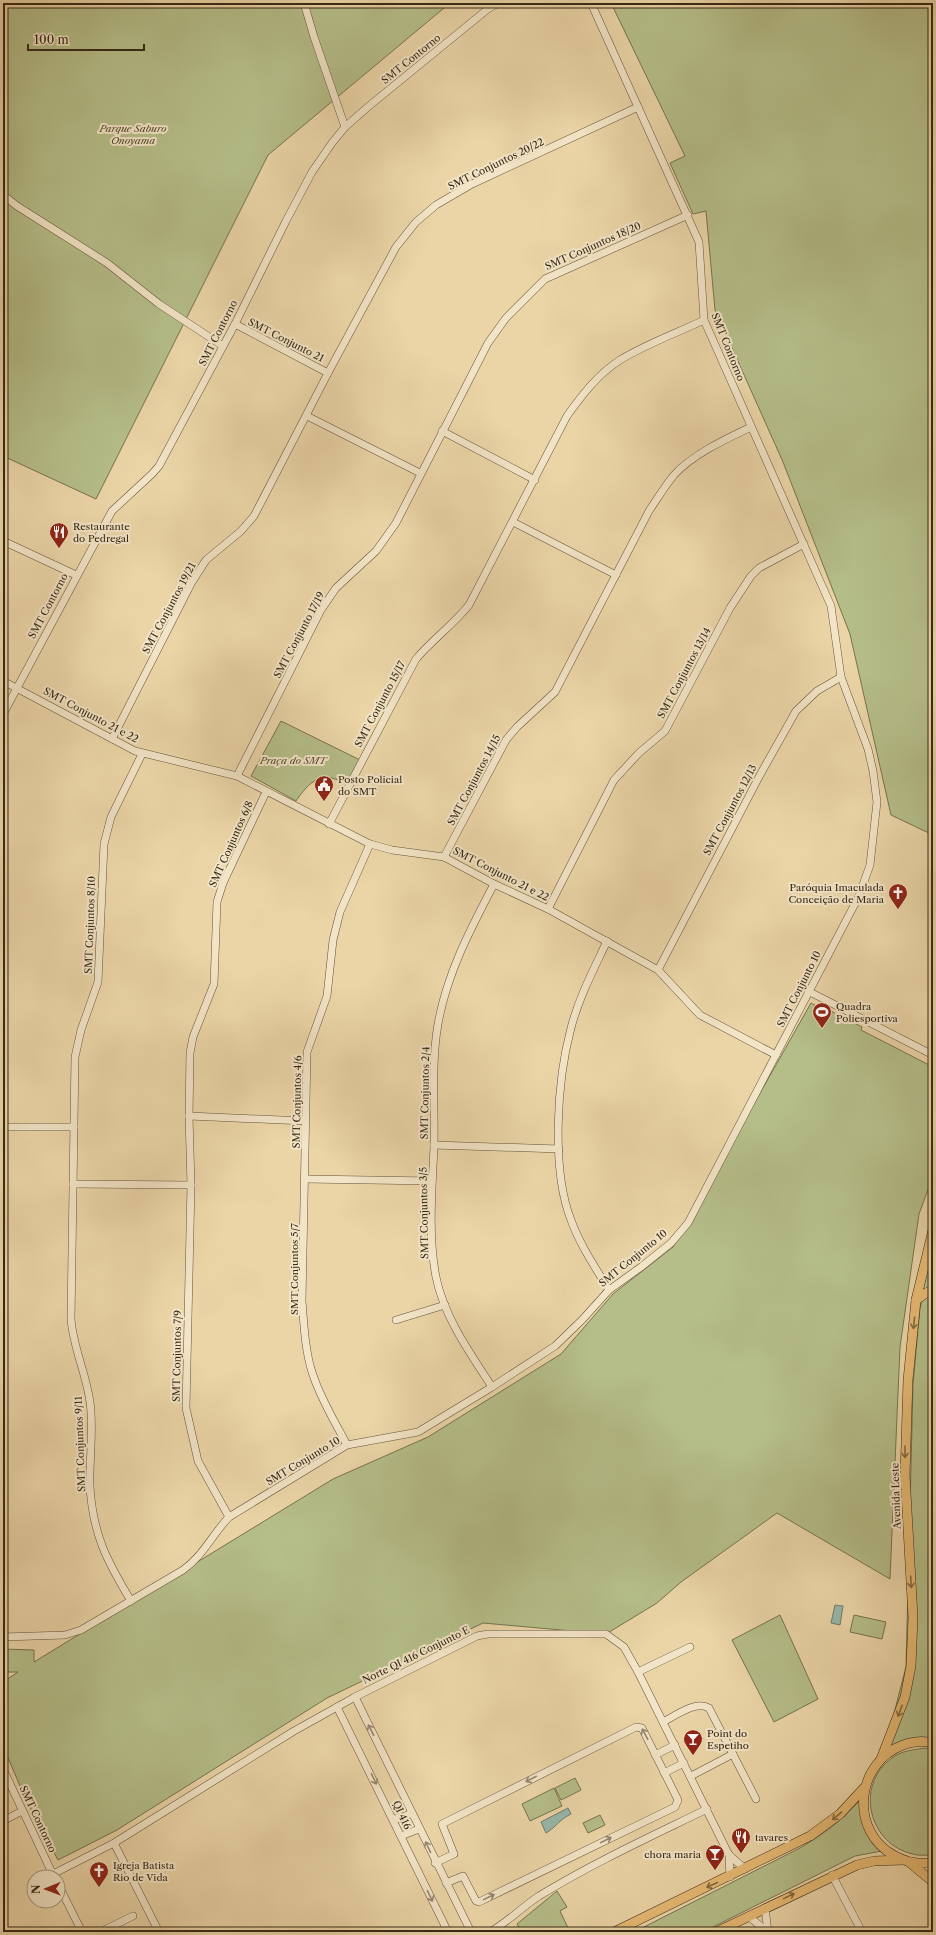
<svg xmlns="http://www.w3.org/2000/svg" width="936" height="1935" font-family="'Libre Caslon Text',serif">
<rect width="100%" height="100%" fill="#ebd5a7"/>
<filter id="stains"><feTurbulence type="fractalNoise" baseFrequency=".005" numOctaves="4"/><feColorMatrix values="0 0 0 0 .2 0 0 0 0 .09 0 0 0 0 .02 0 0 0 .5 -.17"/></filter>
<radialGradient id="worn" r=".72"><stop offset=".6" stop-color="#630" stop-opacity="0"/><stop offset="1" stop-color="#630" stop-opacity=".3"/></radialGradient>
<g fill="#b5be89" stroke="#76734f">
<path d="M3,3h447l-182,152 -172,344 -93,-43z"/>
<path d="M611,3h322v832l-42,-20 -41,-181 -67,-172 -68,-152 -9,-99 -13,3 -23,-51 15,-7z"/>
<path d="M281,721l79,39 -13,23c-4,-1 -8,-3 -12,-4 -19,-6 -30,9 -39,22l-45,-25z"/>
<path d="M811,1003l9,5 1,-2 41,21 -1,3 72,37v109l-14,38 -19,133 -10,232 -113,-66 -96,69 -24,21 -51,31 -123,-11 -156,75 -210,132 -59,30 -32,-60 -23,-54v-64l15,-10h-15v-23l31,1v12l299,-183 95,-42 133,-83 52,-60 60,-47z"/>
<path d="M931,1249l2,4v34l-13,7z"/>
<path d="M933,1288v454h-19l-31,14 23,-89 7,-282 7,-77 5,-18z"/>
<path d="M780,1615l38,84 -44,23 -42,-82z"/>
<path d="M854,1615l32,7 -4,17 -32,-7z"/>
<path d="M924,1748l9,1v105l-2,1c-6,0 -13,1 -18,-1 -44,-9 -59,-69 -21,-96 9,-7 20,-8 32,-10z"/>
<path d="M575,1778l6,12 -20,10 -6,-12z"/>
<path d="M554,1788l8,18 -32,15 -8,-17z"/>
<path d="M860,1800c3,22 5,36 22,51l-27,5 -152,76h-69l166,-84c25,-15 40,-26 60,-48z"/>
<path d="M600,1815l5,10 -17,8 -5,-10z"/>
<path d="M557,1891l10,16 -7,4 10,21h-48l-5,-8z"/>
</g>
<g fill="#98b8ac" stroke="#717e70">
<path d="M835,1605l8,1 -3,19 -9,-2z"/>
<path d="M568,1808l3,6c-11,5 -16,14 -25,19l-5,-11z"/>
</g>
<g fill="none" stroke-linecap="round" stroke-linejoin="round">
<g stroke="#63533a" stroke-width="8">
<g id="minor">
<path d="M304,3l10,34 31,90"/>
<path d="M3,195l14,11 90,57 52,41 64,42"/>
<path d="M235,324l93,49"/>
<path d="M307,416l113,57"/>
<path d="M442,431l93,49"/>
<path d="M513,522l103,53"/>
<path d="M3,541l73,34"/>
<path d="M3,681l132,70 102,25 133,68 22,6 52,7 50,27 54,25 110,61 42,45 76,40"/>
<path d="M3,714l109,-203 40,-37 7,-8 76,-142 51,-103 26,-49 20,-29 13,-16 24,-21 120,-98 10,-5"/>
<path d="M112,739l80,-157 14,-22 35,-29 13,-15 74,-143 68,-126 20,-25 20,-17 36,-21 166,-77"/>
<path d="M237,776l84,-166 15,-22 40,-37 20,-28 92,-180 18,-25 39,-39 143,-64"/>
<path d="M329,824l87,-165c16,-19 37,-34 53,-54l98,-189c15,-21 31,-42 53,-56 26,-16 57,-27 84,-40"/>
<path d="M444,857l62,-117 11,-13 38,-35 94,-181c8,-12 16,-25 25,-36 19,-21 52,-36 77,-48"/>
<path d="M548,909l66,-129 25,-27 26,-22 65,-123 21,-32 8,-8 45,-24"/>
<path d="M607,941c-13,28 -28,56 -36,87 -14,52 -20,141 0,192 9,25 24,47 38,70"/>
<path d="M658,970l102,-195 36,-64 21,-20 24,-14"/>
<path d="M808,991l125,64"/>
<path d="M189,1116l116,5"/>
<path d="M3,1127h71"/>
<path d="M434,1145l125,4"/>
<path d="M306,1179l126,2"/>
<path d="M73,1184l118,1"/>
<path d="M396,1320l49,-15"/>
<path d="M492,1387c-22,-34 -48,-70 -56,-110 -8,-41 -4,-88 -2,-130 1,-41 -3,-83 4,-123 9,-51 33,-96 56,-140"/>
<path d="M347,1445c-12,-23 -27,-47 -35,-73 -7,-22 -8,-47 -10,-71l5,-249 20,-56 6,-56 7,-28 30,-68"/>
<path d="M229,1517l-31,-56 -12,-53 5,-223 -2,-69 1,-63 3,-16 21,-53 3,-82 6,-19 43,-91"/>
<path d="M131,1601c-24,-40 -38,-66 -41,-114 -1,-28 4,-57 0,-85 -4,-29 -17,-55 -19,-83l4,-262 6,-27 17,-48 6,-138 7,-27 31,-63"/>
<path d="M3,1637l62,-2 16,-5 102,-60c20,-14 29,-35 46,-53l118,-72 71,-13 74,-45 63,-41 27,-26 27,-30 32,-23 30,-24 17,-20 171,-327 11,-31 7,-63 -4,-31 -5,-22 -27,-72 -10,-71 -127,-286 -5,-78 -108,-239"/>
<path d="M638,1672l52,-25"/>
<path d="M355,1697l116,235"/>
<path d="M337,1707l111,225"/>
<path d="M663,1722c12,-6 33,-22 46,-14l47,91"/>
<path d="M655,1755l20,-10"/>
<path d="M3,1769l51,108"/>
<path d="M664,1773l20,-10"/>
<path d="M691,1776l42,-22"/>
<path d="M394,1819l6,-1 12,-5"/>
<path d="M3,1821l19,-10"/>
<path d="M401,1836l18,-7"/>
<path d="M114,1843l45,89"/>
<path d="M729,1855l1,22"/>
<path d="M435,1863l19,-9 -12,-30 194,-97 6,1 36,72 -3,7 -196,95 -3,-1 -13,-25 -17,7"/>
<path d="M53,1874l61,-31 180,-112 61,-34 122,-61 11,-2h118l18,13 14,25 91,183 16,14"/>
<path d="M832,1875l30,57"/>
<path d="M58,1884l24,48"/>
<path d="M765,1908l3,24"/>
<path d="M748,1916l20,16"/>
<path d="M100,1932l33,-16"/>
<path d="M490,1932c18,-10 32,-25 49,-36 54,-33 111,-59 168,-87"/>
</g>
</g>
<g stroke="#362815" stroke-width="10">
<g id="major">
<path d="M916,1300l10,-7 7,-3"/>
<path d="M933,1743c-10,-3 -21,-1 -30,2 -48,18 -54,87 -8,111 11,6 25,9 38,6"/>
<path d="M881,1759l24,-62 6,-31 2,-49 -8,-142 3,-95 8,-80 17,-70"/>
<path d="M909,1862l24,20"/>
<path d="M614,1932l196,-96 30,-22 24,-26"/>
<path d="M716,1932l141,-67 17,-4 29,-1"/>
</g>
</g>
<use href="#minor" stroke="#f2e4c6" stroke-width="7"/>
<use href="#major" stroke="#e6ba74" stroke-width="9"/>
</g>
<defs><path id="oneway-shaft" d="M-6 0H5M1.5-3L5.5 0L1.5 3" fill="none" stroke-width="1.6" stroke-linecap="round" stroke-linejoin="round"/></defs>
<g stroke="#856a40">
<use href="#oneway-shaft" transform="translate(914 1323) rotate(96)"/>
<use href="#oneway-shaft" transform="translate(905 1452) rotate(90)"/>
<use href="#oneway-shaft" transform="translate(911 1582) rotate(87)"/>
<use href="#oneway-shaft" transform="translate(900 1711) rotate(110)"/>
<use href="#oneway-shaft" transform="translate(837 1816) rotate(140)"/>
<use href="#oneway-shaft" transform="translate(712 1885) rotate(156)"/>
<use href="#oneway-shaft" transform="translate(789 1896) rotate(-26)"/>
</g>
<g stroke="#94866e">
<use href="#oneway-shaft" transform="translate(371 1730) rotate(-117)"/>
<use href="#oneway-shaft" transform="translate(645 1734) rotate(-118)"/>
<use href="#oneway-shaft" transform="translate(374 1779) rotate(64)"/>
<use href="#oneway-shaft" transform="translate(531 1779) rotate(153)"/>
<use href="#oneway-shaft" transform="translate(606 1840) rotate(-26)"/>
<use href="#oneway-shaft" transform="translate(428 1847) rotate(-115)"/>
<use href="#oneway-shaft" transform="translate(430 1896) rotate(64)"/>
<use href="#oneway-shaft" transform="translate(489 1897) rotate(-26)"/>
</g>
<defs>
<g id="restaurant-pin" transform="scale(1)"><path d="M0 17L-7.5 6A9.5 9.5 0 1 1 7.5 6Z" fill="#8f2418" stroke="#f2e4c6"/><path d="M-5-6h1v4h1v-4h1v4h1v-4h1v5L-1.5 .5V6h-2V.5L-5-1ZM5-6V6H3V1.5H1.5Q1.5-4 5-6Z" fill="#fff"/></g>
<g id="civic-pin" transform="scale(1)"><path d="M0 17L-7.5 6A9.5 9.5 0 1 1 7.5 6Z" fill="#8f2418" stroke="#f2e4c6"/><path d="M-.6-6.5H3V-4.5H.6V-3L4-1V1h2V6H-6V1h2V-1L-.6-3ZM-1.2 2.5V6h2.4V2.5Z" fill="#fff"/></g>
<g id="church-pin" transform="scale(1)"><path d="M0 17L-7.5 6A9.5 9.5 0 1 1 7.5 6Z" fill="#8f2418" stroke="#f2e4c6"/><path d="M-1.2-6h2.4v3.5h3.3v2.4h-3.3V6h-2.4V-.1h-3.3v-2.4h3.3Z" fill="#fff"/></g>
<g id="stadium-pin" transform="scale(1)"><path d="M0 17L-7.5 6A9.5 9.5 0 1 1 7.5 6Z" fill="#8f2418" stroke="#f2e4c6"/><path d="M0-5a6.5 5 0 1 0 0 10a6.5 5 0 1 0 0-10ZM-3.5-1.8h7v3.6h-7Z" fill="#fff"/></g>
<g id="bar-pin" transform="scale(1)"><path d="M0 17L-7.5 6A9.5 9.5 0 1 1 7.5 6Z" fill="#8f2418" stroke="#f2e4c6"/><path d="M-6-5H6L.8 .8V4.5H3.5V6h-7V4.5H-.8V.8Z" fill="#fff"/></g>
</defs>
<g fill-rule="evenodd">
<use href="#restaurant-pin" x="59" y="532"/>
<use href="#civic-pin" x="324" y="785"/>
<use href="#church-pin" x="898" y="893"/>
<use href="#stadium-pin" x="822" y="1012"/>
<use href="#bar-pin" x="693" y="1739"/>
<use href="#restaurant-pin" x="741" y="1837"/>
<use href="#bar-pin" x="715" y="1854"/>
<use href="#church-pin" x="99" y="1871"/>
</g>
<g text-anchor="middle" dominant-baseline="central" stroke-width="4" stroke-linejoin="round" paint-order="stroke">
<g font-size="10" fill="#362815" stroke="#f2e4c6">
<text transform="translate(411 59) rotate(-39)">SMT Contorno</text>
<text transform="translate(496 164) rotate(-26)">SMT Conjuntos 20/22</text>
<text transform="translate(593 246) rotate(-24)">SMT Conjuntos 18/20</text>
<text transform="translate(218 333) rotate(-63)">SMT Contorno</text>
<text transform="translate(286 340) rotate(27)">SMT Conjunto 21</text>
<text transform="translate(728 347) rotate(68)">SMT Contorno</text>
<text transform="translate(48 606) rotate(-62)">SMT Contorno</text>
<text transform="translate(169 608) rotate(-62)">SMT Conjuntos 19/21</text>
<text transform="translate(299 635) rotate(-62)">SMT Conjunto 17/19</text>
<text transform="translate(684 673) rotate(-62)">SMT Conjuntos 13/14</text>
<text transform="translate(380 704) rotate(-62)">SMT Conjunto 15/17</text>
<text transform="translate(91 715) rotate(28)">SMT Conjunto 21 e 22</text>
<text transform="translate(474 780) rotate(-62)">SMT Conjuntos 14/15</text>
<text transform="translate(730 810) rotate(-62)">SMT Conjuntos 12/13</text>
<text transform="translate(231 844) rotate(-66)">SMT Conjuntos 6/8</text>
<text transform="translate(501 874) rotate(27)">SMT Conjunto 21 e 22</text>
<text transform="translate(90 925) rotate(-88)">SMT Conjuntos 8/10</text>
<text transform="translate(799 989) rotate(-63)">SMT Conjunto 10</text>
<text transform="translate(425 1093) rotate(-89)">SMT Conjuntos 2/4</text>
<text transform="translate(297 1102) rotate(-89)">SMT Conjuntos 4/6</text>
<text transform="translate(424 1213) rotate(-91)">SMT Conjuntos 3/5</text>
<text transform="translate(633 1258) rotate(-39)">SMT Conjunto 10</text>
<text transform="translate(294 1269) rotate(-90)">SMT Conjuntos 5/7</text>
<text transform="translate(177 1356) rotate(-89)">SMT Conjuntos 7/9</text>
<text transform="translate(80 1444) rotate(-92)">SMT Conjuntos 9/11</text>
<text transform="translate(303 1461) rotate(-31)">SMT Conjunto 10</text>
<text transform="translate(896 1496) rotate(-92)">Avenida Leste</text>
<text transform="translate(416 1655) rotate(-26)">Norte QI 416 Conjunto E</text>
<text transform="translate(402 1815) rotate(65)">QI 416</text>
<text transform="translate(38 1819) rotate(65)">SMT Contorno</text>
</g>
<g font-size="10" font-style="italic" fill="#564e32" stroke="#f2e4c6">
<text x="133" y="128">Parque Saburo<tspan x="133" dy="12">Onoyama</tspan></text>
<text x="293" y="760">Praça do SMT</text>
</g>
<g font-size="10" fill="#362815" stroke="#f2e4c6" text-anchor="start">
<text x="73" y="526">Restaurante<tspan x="73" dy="12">do Pedregal</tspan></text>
<text x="338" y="779">Posto Policial<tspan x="338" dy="12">do SMT</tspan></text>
<text x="884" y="887" text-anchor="end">Paróquia Imaculada<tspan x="884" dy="12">Conceição de Maria</tspan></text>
<text x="836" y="1006">Quadra<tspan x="836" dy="12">Poliesportiva</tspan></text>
<text x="707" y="1733">Point do<tspan x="707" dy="12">Espetiho</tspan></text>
<text x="755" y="1837">tavares</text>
<text x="701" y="1854" text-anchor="end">chora maria</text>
<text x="113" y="1865">Igreja Batista<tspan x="113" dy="12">Rio de Vida</tspan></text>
</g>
</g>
<rect width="936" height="1935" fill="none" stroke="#ebd5a7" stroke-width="16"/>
<rect x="4" y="4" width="928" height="1927" fill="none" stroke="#362815" stroke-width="2"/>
<rect x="8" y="8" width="920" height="1919" fill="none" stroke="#362815"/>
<g transform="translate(46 1889) rotate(269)"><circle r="19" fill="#f2e4c6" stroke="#a7997f"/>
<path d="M0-3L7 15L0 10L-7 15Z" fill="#8f2418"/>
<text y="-6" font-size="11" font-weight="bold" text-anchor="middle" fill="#362815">N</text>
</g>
<path d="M28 44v6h116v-6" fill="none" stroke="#362815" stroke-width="2"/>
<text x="34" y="44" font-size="12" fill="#362815" stroke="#f2e4c6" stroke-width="3" paint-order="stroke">100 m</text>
<rect width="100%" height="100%" filter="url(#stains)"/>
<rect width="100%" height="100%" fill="url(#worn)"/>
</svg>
